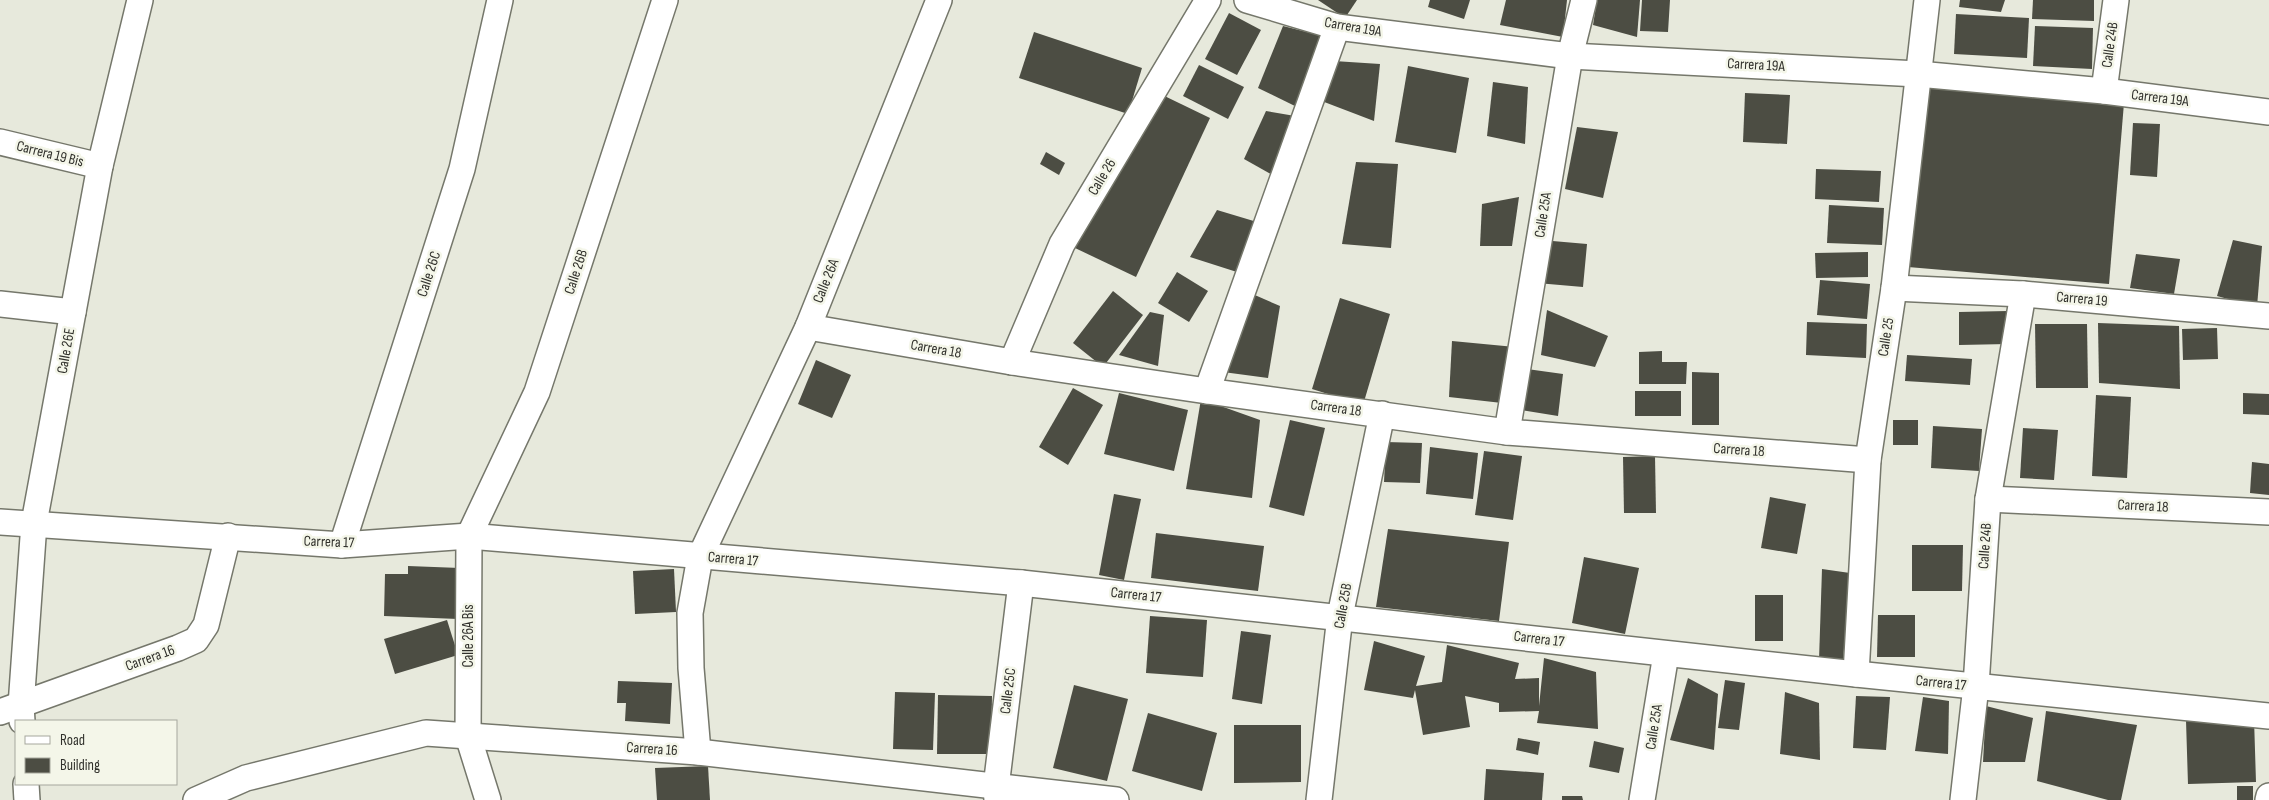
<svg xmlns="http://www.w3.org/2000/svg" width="2269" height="800" font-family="'Sofia Sans Condensed',sans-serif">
<rect width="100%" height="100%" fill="#e7e9dc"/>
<g fill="#4c4d43">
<path d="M1318,0h39l-12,18z"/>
<path d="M1430,0h40l-6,19 -36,-12z"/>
<path d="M1506,0h61l-4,37 -63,-12z"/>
<path d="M1597,0h43l-3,37 -44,-12z"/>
<path d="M1642,0h28l-2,32 -28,-1z"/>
<path d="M1960,0h45l-4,12 -42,-5z"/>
<path d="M2033,0h61v21l-62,-2z"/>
<path d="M1229,13l32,17 -24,45 -32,-16z"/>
<path d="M1956,14l73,4 -2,40 -73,-4z"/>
<path d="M1283,26l40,10 -24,72 -41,-20z"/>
<path d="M2035,26l58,2 -1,41 -59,-3z"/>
<path d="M1034,32l108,36 -14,46 -109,-36z"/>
<path d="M1334,61l46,3 -6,57 -55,-21z"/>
<path d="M1199,65l45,22 -16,32 -45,-23z"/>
<path d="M1408,66l61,12 -13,75 -61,-11z"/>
<path d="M1493,82l35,5 -3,57 -38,-8z"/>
<path d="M1923,85l201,18 -15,181 -201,-17z"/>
<path d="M1150,89l60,29 -74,159 -61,-29z"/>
<path d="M1745,93l45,2 -3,49 -44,-2z"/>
<path d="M1266,111l29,5 -19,61 -32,-18z"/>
<path d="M2133,123l27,1 -3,53 -27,-2z"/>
<path d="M1577,127l41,5 -15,66 -38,-9z"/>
<path d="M1046,152l19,11 -6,12 -19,-11z"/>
<path d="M1356,162l42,2 -7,84 -49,-4z"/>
<path d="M1816,169l65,2 -2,31 -64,-3z"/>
<path d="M1519,197l-7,49h-32l2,-42z"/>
<path d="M1829,205l55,3 -2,37 -55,-2z"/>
<path d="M1217,210l40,12 -17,51 -50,-16z"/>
<path d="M1541,240l46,4 -4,43 -46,-4z"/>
<path d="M2233,240l29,6 -5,61 -40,-11z"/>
<path d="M1868,252v25l-52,1 -1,-25z"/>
<path d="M2136,254l44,5 -6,35 -44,-6z"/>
<path d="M1177,272l31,19 -19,31 -31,-19z"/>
<path d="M1820,280l50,4 -3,35 -50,-4z"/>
<path d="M1241,289l39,17 -12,72 -45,-6z"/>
<path d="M1113,291l30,24 -40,52 -30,-24z"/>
<path d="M1340,298l50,16 -27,91 -51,-16z"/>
<path d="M1547,310l61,26 -13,31 -54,-12z"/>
<path d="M2008,311v33l-49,1v-33z"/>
<path d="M1150,312l14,3 -6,51 -39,-11z"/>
<path d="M1807,322l60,2 -1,34 -60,-3z"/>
<path d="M2098,323l81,3 1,63 -81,-6z"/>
<path d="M2035,324h52l1,64h-52z"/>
<path d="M2217,328l1,31 -35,1 -1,-31z"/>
<path d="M1452,341l63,6 -13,56 -53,-6z"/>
<path d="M1662,351v11h25l-1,22h-47v-32z"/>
<path d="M1907,355l65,4 -2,26 -65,-4z"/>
<path d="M816,360l35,15 -19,43 -34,-14z"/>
<path d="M1527,369l36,5 -5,42 -37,-6z"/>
<path d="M1692,372l27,1v52h-27z"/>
<path d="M1073,388l30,17 -35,60 -29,-18z"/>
<rect x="1635" y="391" width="46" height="25"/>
<path d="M1119,393l69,17 -14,61 -70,-17z"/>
<path d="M2243,393l26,1v21l-26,-1z"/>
<path d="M2096,395l35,2 -4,81 -35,-2z"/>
<path d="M1201,399l59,21 -8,78 -66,-9z"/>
<path d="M1290,420l35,8 -21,88 -35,-9z"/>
<rect x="1893" y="420" width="25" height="25"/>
<path d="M1933,426l49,3 -3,42 -48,-3z"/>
<path d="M2023,428l35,2 -4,50 -34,-2z"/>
<path d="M1386,442l36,1 -2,40 -36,-1z"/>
<path d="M1430,447l48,6 -5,46 -47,-5z"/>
<path d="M1484,451l38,5 -9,64 -38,-5z"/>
<path d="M1655,456l1,57h-32l-1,-56z"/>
<path d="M2252,462l17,2v31l-19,-2z"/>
<path d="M1114,494l27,5 -17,81 -25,-5z"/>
<path d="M1770,497l36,7 -9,50 -36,-6z"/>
<path d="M1388,529l121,13 -10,79 -123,-14z"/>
<path d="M1156,533l108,13 -6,45 -107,-13z"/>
<path d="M1912,545h51l-1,46h-50z"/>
<path d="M1584,557l55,11 -14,66 -53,-11z"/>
<path d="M408,566l52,2 -2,51 -74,-3 1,-42h23z"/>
<path d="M674,569l2,43 -41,2 -2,-43z"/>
<path d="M1822,569l28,4 -7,88 -24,-1z"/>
<rect x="1755" y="595" width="28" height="46"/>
<path d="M1878,615h37v42h-38z"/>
<path d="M1150,616l57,4 -4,57 -57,-4z"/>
<path d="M447,620l11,35 -63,19 -11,-35z"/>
<path d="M1241,631l30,4 -9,69 -30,-5z"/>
<path d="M1374,641l51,15 -9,30 26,-4 5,-37 72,18 -4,16 24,-1v28l5,-48 52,14 2,57 -61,-6 2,-12 -40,1v-9l-34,-7 5,31 -47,8 -8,-45 -2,8 -49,-8z"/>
<path d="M1688,678l30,16 -4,56 -44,-10z"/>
<path d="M1725,680l20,3 -6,47 -21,-2z"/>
<path d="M618,681l54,2 -2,41 -45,-3 1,-18h-9z"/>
<path d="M1074,685l54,14 -21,82 -54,-13z"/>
<path d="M895,692l40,1 -2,57 -40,-1z"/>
<path d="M1785,692l34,11 1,57 -40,-6z"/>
<path d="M938,695l54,1 -1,58h-54z"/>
<path d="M1856,696l34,1 -4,53 -33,-2z"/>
<path d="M1923,697l26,4 -1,53 -33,-3z"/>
<path d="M1986,706l47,12 -8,44h-42z"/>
<path d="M2046,711l91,14 -16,75h-13l-71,-19z"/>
<path d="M1148,713l69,20 -15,58 -70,-20z"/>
<path d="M2254,719l2,63 -68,2 -2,-63z"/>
<path d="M1234,725h67v57l-67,1z"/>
<path d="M1518,738l22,4 -2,13 -22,-5z"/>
<path d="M1594,741l30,7 -5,25 -30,-6z"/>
<path d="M708,766l2,34h-53l-2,-32z"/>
<path d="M1486,769l58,4 -2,27h-58z"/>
<rect x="2237" y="786" width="16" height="14"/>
<path d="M1562,796h20l1,4h-21z"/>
</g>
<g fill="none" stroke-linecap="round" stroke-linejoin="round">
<g stroke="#75776b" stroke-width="28">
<g id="minor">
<path d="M1247,0l90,27 233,29 348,18 186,17 165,21"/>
<path d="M2104,91l12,-91"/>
<path d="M0,142l100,24"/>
<path d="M1894,288l129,6 246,22"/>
<path d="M0,304l73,8"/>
<path d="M808,327l204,35 195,29 300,41 361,28"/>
<path d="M1012,362l50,-118 146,-244"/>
<path d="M1207,391l130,-364"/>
<path d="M1507,432l63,-376 14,-56"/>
<path d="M1988,499l281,13"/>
<path d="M0,522l342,23 127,-9 552,47 835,91 413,42"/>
<path d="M342,545l120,-376 38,-169"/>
<path d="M1856,674l12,-214 26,-172 33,-288"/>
<path d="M0,712l178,-64 18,-8 10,-15 22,-89"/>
<path d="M22,721l-1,-15 13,-183 66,-357 40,-166"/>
<path d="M698,752l-7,-84 -1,-55 10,-56 108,-230 131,-327"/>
<path d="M26,784l1,16"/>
<path d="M196,800l50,-22 180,-45 272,19 418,48"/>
<path d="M488,800l-20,-64 1,-200 68,-144 128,-392"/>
<path d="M997,800l-1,-13 25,-204"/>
<path d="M1319,800l21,-184 42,-202"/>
<path d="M1642,800l24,-146"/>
<path d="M1963,800l13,-114 12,-187 35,-205"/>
<path d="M2268,800l1,-4"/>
</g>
</g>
<use href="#minor" stroke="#fff" stroke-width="25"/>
</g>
<g text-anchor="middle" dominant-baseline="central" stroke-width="5" stroke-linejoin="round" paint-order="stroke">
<g font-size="15" fill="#31312c" stroke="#f4f6e9">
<text transform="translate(1353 27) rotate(10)">Carrera 19A</text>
<text transform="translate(2110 45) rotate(-82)">Calle 24B</text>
<text transform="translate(1756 65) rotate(3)">Carrera 19A</text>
<text transform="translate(2160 98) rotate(7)">Carrera 19A</text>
<text transform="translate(50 154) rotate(14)">Carrera 19 Bis</text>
<text transform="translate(1102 177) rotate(-59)">Calle 26</text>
<text transform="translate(1543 215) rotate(-81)">Calle 25A</text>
<text transform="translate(576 272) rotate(-72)">Calle 26B</text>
<text transform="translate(429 274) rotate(-72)">Calle 26C</text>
<text transform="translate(826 281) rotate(-68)">Calle 26A</text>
<text transform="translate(2082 299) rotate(5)">Carrera 19</text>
<text transform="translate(1886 337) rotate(-81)">Calle 25</text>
<text transform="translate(936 349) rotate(10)">Carrera 18</text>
<text transform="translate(66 351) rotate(-80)">Calle 26E</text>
<text transform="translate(1336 408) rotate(8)">Carrera 18</text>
<text transform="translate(1739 450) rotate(4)">Carrera 18</text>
<text transform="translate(2143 506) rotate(3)">Carrera 18</text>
<text transform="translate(329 542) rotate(2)">Carrera 17</text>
<text transform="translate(1985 546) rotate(-86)">Calle 24B</text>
<text transform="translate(733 559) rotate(5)">Carrera 17</text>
<text transform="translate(1136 595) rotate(6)">Carrera 17</text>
<text transform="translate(1343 606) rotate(-80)">Calle 25B</text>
<text transform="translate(468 636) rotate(-90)">Calle 26A Bis</text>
<text transform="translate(1539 639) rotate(7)">Carrera 17</text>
<text transform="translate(150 658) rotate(-20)">Carrera 16</text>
<text transform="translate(1941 683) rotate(6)">Carrera 17</text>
<text transform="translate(1008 691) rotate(-83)">Calle 25C</text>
<text transform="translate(1654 727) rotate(-81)">Calle 25A</text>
<text transform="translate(652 749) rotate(4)">Carrera 16</text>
</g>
</g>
<rect x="15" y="720" width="162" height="65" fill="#f4f6e9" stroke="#a6a79d"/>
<rect x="25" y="736" width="25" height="8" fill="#ffffff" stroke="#a6a79d"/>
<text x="60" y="745" font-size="15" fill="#31312c">Road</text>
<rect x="25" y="758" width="25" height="15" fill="#4c4d43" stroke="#a6a79d"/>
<text x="60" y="770" font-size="15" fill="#31312c">Building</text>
</svg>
